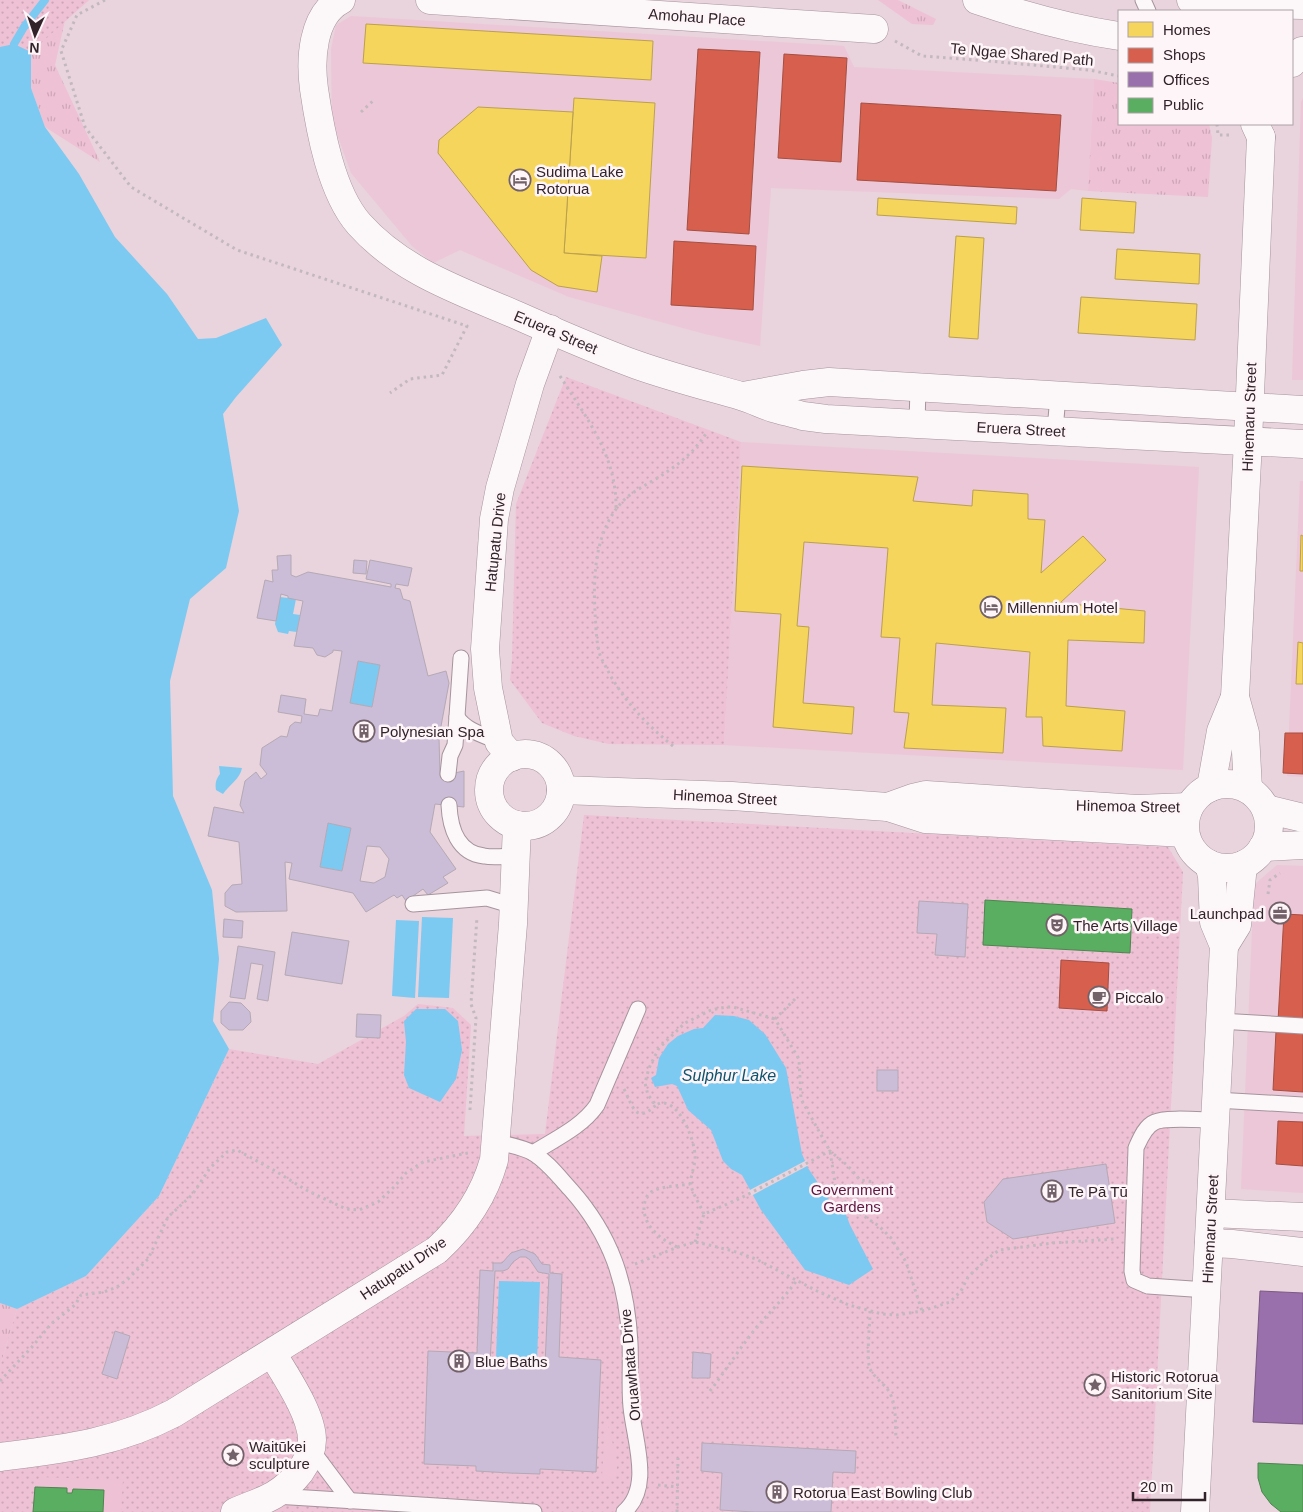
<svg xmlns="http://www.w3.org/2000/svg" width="1303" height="1512" font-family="Helvetica,sans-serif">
<defs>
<pattern id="grass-tufts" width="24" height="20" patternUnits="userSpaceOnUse" patternTransform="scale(1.25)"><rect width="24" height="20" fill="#eec1d5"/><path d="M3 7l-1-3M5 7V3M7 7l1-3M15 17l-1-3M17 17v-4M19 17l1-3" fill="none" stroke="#cda6b7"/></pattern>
<pattern id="park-dots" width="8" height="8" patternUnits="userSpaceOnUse" patternTransform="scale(1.25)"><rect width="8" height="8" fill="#eec1d5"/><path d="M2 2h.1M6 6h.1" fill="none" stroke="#cda6b7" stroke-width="1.8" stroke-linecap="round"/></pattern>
</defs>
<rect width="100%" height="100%" fill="#e9d3dc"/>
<g fill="#ecc7d7">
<path d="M351,16l493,30 10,21 240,12 -6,112 -17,-2 -12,10 -288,-11 -11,158 -55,-12 -136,-37 -109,-47 -27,13 -21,-17 -61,-73 -19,-53 -1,-71 5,-24z"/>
<path d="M1303,98v282h-11l9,-278z"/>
<path d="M741,442l458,25 -16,303 -459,-25z"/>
<path d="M1300,481h3v296l-16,-1z"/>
<path d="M1277,865l26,1v327l-62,-4 13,-304z"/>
</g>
<g fill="url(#grass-tufts)">
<path d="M59,0h30l-24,20 -10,45 45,97 -55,-35 -14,-39v-36l16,-38z"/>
<path d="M878,0h20l38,19 -3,6 -21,-1z"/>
<path d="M1094,79l25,4v41h90l3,14 -4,59 -120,-6z"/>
<path d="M0,1303l17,6 -17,58z"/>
</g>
<g fill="url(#park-dots)">
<path d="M0,0h89l-58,52 -31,-2z"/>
<path d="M566,377l175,65 -17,303 -115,-1 -35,-8 -32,-13 -32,-43 2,-20 4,-156z"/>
<path d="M584,815l584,32 15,25 -33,640h-1150v-145l17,-58 69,-33 73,-80 70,-147 89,15 86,-48 14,-12 35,4 18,17 -7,111 81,-2z"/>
</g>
<g fill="#eec1d5">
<path d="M606,1419h1c2,17 15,45 8,60l-4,1 -8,-2 -1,-3z"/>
<path d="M39,1477l84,3 -2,32h-18l1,-22 -31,-1 -1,4h-5v-5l-29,-1z"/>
</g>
<g fill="#7ccaf1">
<path d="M14,44l17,8v36l14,39 34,47 36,63 52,57 31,45 18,-1 50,-20 16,27 -46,52 -13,17 16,97 -13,57 -36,31 -20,82 3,115 39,94 7,69 -6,62 16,28 -70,147 -73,80 -69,33 -17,-6v-1256z"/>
<path d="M280,597l16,2 -3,15 7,1 -3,17 -8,-1 -1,3 -10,-2 -3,-8z"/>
<path d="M358,661l22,4 -8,42 -22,-4z"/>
<path d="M219,766l23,2c-2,11 -13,17 -19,26l-7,-4c-1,-7 0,-11 4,-16z"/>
<path d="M328,823l23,5 -9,43 -22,-4z"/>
<path d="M422,917l31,1 -4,80 -31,-1z"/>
<path d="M396,920l23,1 -4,77 -23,-2z"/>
<path d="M416,1009h29l13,12 4,29 -6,29 -16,23 -31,-14 -5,-13 2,-33 -2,-21z"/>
<path d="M715,1015l19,1 15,4 16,14 21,34 16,86 6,14 22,33 6,6 9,5 5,13 23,44 -24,16 -44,-15 -44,-60 -19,-35 -11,-6 -8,-8 -12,-31 -23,-20 -11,-24 -5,-2 -17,3 -4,-9 5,-3 3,-17 9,-14 10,-8 16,-7 9,-1z"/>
<path d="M499,1281l41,1 -3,78 -41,-2z"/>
</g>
<path fill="#e9d3dc" d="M807,1160l2,5 -58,31 -3,-5z"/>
<g fill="#f6d55c" stroke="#bba04d">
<path d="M366,24l287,17 -2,39 -288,-17z"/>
<path d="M574,98l81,5 -9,155 -82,-5z"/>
<path d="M478,107l95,5 -9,141 38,3 -5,36 -39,-6 -27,-16 -93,-117 1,-13z"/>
<path d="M878,198l139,9 -1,17 -139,-9z"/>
<path d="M1082,198l54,4 -2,31 -54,-3z"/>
<path d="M956,236l28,2 -6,101 -29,-2z"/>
<path d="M1117,249l83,5 -1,30 -84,-5z"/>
<path d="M1081,297l116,7 -2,36 -117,-7z"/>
<path d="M742,466l176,11 -5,24 59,5 1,-16 55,4v25l17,1 -4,53 42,-37 23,24 -46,43 85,8 -1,32 -76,-3 -2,66 59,5 -3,40 -79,-5 -1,-29h-16l4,-65 -94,-9 -4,62 74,3 -3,45 -99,-5 5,-35 -15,-1 6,-74 -19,-1 7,-89 -84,-6 -7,84 12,1 -6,76 51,4 -2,27 -79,-7 8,-113 -46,-3z"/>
<path d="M1301,535l2,1v35h-3z"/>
<path d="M1298,642l5,1v41h-7z"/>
</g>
<g fill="#d6604d" stroke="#a54e42">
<path d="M698,49l62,3 -11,182 -62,-4z"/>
<path d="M784,54l63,4 -6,104 -63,-4z"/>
<path d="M861,103l200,12 -5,76 -199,-11z"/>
<path d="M674,241l82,5 -3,64 -82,-5z"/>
<path d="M1285,733h18v41l-20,-1z"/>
<path d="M1284,914l19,1v107l-25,-1z"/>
<path d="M1061,960l48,3 -2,48 -48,-3z"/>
<path d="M1276,1031l27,1v60l-30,-2z"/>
<path d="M1278,1121l25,1v44l-27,-2z"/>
</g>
<path fill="#9970ab" stroke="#7a5984" d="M1260,1291l43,2v131l-50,-2z"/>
<g fill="#5aae61" stroke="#4e8450">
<path d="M985,900l147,9 -2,44 -147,-8z"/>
<path d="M1258,1463l45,2v47h-22l-10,-8 -9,-12 -4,-14z"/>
<path d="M35,1487l32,1v5h5l1,-4 31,1 -1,22h-70z"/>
</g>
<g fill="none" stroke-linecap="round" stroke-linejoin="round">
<path stroke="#7ccaf1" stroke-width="8" d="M14,44l10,-17 21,-27"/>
</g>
<g fill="#cbbdd7" stroke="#b4a9b4" fill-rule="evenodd">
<path d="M291,555v20l5,2 12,-5 83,15v-3l-25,-5 4,-19 42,8 -4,18 -12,-2 -1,4 5,1 3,10 7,2 18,75 18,-5 3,12 -10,54 1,39 24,-5v36l-29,-3 -5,28 26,37 -13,8 5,6 -20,12 -5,-6 -17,12 -4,-6 -5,3 -3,-3 -28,17 -13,-19 -64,-14 3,-16 -7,-1 2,49 -51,1 -11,-6v-13l7,-8 10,-1 -3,-42 -31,-6 6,-29 30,6 -4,-8 5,-24 11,-9 5,7 6,-5 -7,-9 2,-17 19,-12 6,1 3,-11 5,-4 6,1 1,-7 -24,-4 3,-17 25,4 -2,15 14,2 2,-7 12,2 10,-60 -9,-1v2l-8,5 -8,-2 -4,-7 -19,-2 9,-45 -15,-3v-2l-7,-2 -5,27 -19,-3 8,-38 8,2 -1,-12h6l-1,-14zM358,661l22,4 -8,42 -22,-4zM328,823l23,5 -9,43 -22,-4zM367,846l13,1 9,12 -4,18 -11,6 -14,-2z"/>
<path d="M354,560l13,1 -1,13 -13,-1z"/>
<path d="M919,901l49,3 -3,53 -30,-2 2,-21 -20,-1z"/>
<path d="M224,919l19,2 -1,17 -19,-1z"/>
<path d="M292,932l57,9 -7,43 -57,-9z"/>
<path d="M238,946l37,6 -7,49 -11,-2 6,-34 -12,-2 -6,36 -15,-2z"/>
<path d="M229,1002l12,1 9,9 1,10 -8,8h-14l-8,-7v-12z"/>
<path d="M357,1014l24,1 -1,23 -24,-1z"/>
<rect x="877" y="1070" width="21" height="21"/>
<path d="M1106,1164l9,59 -102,16 -26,-17 -3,-20 19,-23z"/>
<path d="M523,1249l12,5 7,10 8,1v8l12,1 -3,83 42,3 -5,112 -56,-3v5l-30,-1 -34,-2v-5l-52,-2 4,-113 49,2 3,-83 13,1v-8h9l9,-10zM520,1257h6l4,3 8,12 11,2 -4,91 -55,-2 5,-92h8l5,-2 5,-7z"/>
<path d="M115,1331l15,5 -13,43 -15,-5z"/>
<path d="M693,1352l18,2 -1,24h-18z"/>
<path d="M702,1443l154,8 -1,22 -22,-1 -2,40h-77l-34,-2 2,-37 -21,-2z"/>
</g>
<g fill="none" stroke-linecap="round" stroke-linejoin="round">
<g stroke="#a5949c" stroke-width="17">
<g id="service">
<path d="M1143,0l5,11"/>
<path d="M917,424l1,-37"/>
<path d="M1055,431l3,-36"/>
<path d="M457,717c9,14 27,18 42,25"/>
<path d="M448,774l2,-18 5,-11 6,-87"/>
<path d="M449,805c1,23 9,48 35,51 10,2 21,0 31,0"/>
<path d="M413,904l74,-6 27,8"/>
<path d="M1220,1021l83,5"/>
<path d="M1216,1100l87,5"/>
<path d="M497,1142c12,3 25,5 36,11 15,9 26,24 38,37 40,45 56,93 59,153 1,21 -1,43 1,64 3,33 22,80 -7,105"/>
<path d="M533,1153c22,-14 49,-26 64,-48l41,-96"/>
<path d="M1207,1290l-59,-4 -14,-6 -2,-9 4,-123c4,-9 9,-22 19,-26 10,-5 47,-2 60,-2"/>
<path d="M311,1449l39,52"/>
<path d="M275,1496l259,16"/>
</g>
</g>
<g stroke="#a5949c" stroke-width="29">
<g id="minor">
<path d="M341,0c-29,15 -31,60 -27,89 6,41 17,103 45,135 42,47 99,66 155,90 41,18 81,36 123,51 34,12 69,21 104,31 11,3 22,9 32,12 10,3 20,5 30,8l23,3 91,5 386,20"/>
<path d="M430,0l444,29"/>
<path d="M743,396l60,-11 26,-3 474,28"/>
<circle cx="525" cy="790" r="36"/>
<path d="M512,757l-13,-15 -11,-54 -3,-39 9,-130 6,-31 30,-104 20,-55"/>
<circle cx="1227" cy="826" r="42"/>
<path d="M1211,787l10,-56 14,-34"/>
<path d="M1248,789l-3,-56 -10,-36 13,-256 13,-304"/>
<path d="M561,790l171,6 156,11 37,12 260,14"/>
<path d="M888,807l25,-9 13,-3 211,14 52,-2"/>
<path d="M1266,809l37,9"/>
<path d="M1263,847l40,-2"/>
<path d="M1224,946l13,-21 6,-60"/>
<path d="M1211,1213l92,4"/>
<path d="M1209,1243l23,1 71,8"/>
<path d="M0,1457c63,-8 117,-14 174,-44l263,-163c27,-25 47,-54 57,-90l19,-236 4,-99"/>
<path d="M235,1512c13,-6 27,-10 39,-17 10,-6 19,-14 26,-23 7,-10 12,-20 12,-32 0,-26 -27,-65 -40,-87"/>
<path d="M1195,1512l29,-566 -10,-24 -2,-46 -3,-12"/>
</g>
</g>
<g stroke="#a5949c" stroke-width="29">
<g id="primary">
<path d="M977,0c47,16 94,29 142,36"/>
<path d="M1191,0l60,4 52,1"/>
<path d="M1292,63l10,-12"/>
<path d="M1255,124l6,13"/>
</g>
</g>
<g stroke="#c1b9bd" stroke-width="3" stroke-dasharray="2.5 4" stroke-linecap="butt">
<path d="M105,0l-28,15 -16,36 24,76 46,60 106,63 230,76 -25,49 -32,4 -20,14"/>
<path d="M895,41l27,15 66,5 101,9 30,6"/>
<path d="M361,112l13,-12"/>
<path d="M1217,124l1,11h13"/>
<path d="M560,376c27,43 57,80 56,133"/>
<path d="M673,746c-27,-22 -45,-41 -63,-71 -3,-7 -8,-14 -10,-20 -4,-13 -4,-29 -5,-42 -2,-39 0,-85 30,-114 9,-8 19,-13 29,-19 22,-13 40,-27 53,-48"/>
<path d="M1268,894l2,-14 10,-7"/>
<path d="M795,999l-20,20 24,40 2,40 29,52 6,38 11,16 32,21 12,12 15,24 16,49"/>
<path d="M624,1089c9,17 11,36 32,16"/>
<path d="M470,1110l6,-92 -5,-14 6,-87"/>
<path d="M704,1214c-4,-9 -10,-18 -13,-28 -2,-7 5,-22 4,-30 0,-16 -18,-63 -39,-51l-8,-10 -3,-12 4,-15 10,-20 26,-25 26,-13 15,-3h7l42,12"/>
<path d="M695,1242l9,-28 37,-16 89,-47 18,15 12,14 15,2"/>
<path d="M677,1247c-16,-8 -34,-20 -33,-41 1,-5 2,-11 7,-14 11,-6 27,-6 39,-8"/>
<path d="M635,1264l43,-17 17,-5 10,2 28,7 23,8 61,32 32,14 33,9 15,1 25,-4 28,-9 11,-11 7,-14 17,-16 14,-11 54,-7 62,-4"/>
<path d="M870,1311c0,15 -4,46 0,58 4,8 13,14 18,21 9,13 7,33 8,49"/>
<path d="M0,1381l32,-34 19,-23 24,-19 6,-10 23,-3 13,-5 11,-8 20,-20 20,-42 24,-22 18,-27 17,-16 10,-2 40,22 29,18 40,19 13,1 19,-8 16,-15 12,-14 17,-11 45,-9"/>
<path d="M710,1391c16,-21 30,-43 46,-63 14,-16 28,-30 41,-48"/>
<path d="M658,1485l20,2"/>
<path d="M677,1512l1,-54"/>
</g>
<use href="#service" stroke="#fcf8fa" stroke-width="15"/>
<use href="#minor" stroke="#fcf8fa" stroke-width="28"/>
<use href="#primary" stroke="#fcf8fa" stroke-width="28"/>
</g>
<defs>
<g id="hotel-ring" transform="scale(1.125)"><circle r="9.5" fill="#fdf5f8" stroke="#726168" stroke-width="1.5"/><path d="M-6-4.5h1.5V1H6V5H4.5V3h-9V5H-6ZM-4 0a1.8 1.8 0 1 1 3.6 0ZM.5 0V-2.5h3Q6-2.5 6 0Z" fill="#726168"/></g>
<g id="building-ring" transform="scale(1.125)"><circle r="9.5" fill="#fdf5f8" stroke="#726168" stroke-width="1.5"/><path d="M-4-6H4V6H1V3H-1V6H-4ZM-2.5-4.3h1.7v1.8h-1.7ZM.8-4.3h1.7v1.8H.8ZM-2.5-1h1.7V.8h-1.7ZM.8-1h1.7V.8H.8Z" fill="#726168"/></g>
<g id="office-ring" transform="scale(1.125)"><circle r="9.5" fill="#fdf5f8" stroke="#726168" stroke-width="1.5"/><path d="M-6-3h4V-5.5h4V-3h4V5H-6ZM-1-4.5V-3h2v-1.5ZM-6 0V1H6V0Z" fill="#726168"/></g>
<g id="theatre-ring" transform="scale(1.125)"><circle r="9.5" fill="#fdf5f8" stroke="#726168" stroke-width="1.5"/><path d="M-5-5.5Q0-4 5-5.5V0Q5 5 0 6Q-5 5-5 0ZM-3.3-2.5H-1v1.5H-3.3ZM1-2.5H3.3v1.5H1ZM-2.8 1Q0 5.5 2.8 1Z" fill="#726168"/></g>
<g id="cafe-ring" transform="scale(1.125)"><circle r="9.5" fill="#fdf5f8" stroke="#726168" stroke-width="1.5"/><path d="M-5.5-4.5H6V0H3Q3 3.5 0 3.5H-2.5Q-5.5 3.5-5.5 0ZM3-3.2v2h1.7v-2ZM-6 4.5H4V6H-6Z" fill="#726168"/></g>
<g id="sight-ring" transform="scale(1.125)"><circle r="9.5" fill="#fdf5f8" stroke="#726168" stroke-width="1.5"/><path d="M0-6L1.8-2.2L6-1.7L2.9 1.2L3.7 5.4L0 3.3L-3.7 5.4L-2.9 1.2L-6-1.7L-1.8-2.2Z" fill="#726168"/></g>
</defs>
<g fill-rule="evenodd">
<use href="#hotel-ring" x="520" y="180"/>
<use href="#hotel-ring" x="991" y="607"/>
<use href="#building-ring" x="364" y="731"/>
<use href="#office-ring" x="1280" y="913"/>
<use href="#theatre-ring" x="1057" y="925"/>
<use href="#cafe-ring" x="1099" y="997"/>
<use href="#building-ring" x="1052" y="1191"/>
<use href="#building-ring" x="459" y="1361"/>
<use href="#sight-ring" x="1095" y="1385"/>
<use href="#sight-ring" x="233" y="1455"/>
<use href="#building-ring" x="777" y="1492"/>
</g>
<g text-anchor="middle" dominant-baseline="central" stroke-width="5" stroke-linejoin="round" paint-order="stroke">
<g font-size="15" fill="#32232a" stroke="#fdf5f8">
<text transform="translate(697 17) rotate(4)">Amohau Place</text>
<text transform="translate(1022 54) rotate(5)">Te Ngae Shared Path</text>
<text transform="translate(556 332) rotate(23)">Eruera Street</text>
<text transform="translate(1249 417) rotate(-88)">Hinemaru Street</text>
<text transform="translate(1021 429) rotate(3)">Eruera Street</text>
<text transform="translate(495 542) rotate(-84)">Hatupatu Drive</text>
<text transform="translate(725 797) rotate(3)">Hinemoa Street</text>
<text transform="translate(1128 806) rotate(1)">Hinemoa Street</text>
<text transform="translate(1210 1229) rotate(-87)">Hinemaru Street</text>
<text transform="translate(403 1268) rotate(-34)">Hatupatu Drive</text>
<text transform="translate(630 1365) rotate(-95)">Oruawhata Drive</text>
</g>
<g font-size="15" fill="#32232a" stroke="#fdf5f8" text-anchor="start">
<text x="536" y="171">Sudima Lake<tspan x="536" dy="17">Rotorua</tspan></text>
<text x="1007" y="607">Millennium Hotel</text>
<text x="380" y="731">Polynesian Spa</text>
<text x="1264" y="913" text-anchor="end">Launchpad</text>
<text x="1073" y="925">The Arts Village</text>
<text x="1115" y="997">Piccalo</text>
<text x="1068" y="1191">Te Pā Tū</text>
<text x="475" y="1361">Blue Baths</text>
<text x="1111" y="1376">Historic Rotorua<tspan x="1111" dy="17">Sanitorium Site</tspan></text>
<text x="249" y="1446">Waitūkei<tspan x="249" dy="17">sculpture</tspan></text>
<text x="793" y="1492">Rotorua East Bowling Club</text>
</g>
<g font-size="15" fill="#601741" stroke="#fdf5f8">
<text x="852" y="1189">Government<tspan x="852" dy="17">Gardens</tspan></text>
</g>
<g font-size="16" font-style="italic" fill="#0f536d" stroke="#fdf5f8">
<text x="729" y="1075">Sulphur Lake</text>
</g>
</g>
<rect x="1118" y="10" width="175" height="115" fill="#fdf5f8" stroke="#aca1a6"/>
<rect x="1128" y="22" width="25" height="15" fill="#f6d55c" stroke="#aca1a6"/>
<text x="1163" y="35" font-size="15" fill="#32232a">Homes</text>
<rect x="1128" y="48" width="25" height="15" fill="#d6604d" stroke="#aca1a6"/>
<text x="1163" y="60" font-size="15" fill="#32232a">Shops</text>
<rect x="1128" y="72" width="25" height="15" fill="#9970ab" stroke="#aca1a6"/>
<text x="1163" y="85" font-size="15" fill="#32232a">Offices</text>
<rect x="1128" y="98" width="25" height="15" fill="#5aae61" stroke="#aca1a6"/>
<text x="1163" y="110" font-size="15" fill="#32232a">Public</text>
<g transform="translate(35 35) rotate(183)" stroke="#fdf5f8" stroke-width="4" paint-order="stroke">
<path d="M0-4L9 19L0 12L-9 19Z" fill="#32232a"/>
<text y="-8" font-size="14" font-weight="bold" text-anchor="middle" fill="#32232a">N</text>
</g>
<path d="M1133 1492v8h72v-8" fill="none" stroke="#32232a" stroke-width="2.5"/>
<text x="1140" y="1492" font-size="15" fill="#32232a" stroke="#fdf5f8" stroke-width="4" paint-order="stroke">20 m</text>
</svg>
